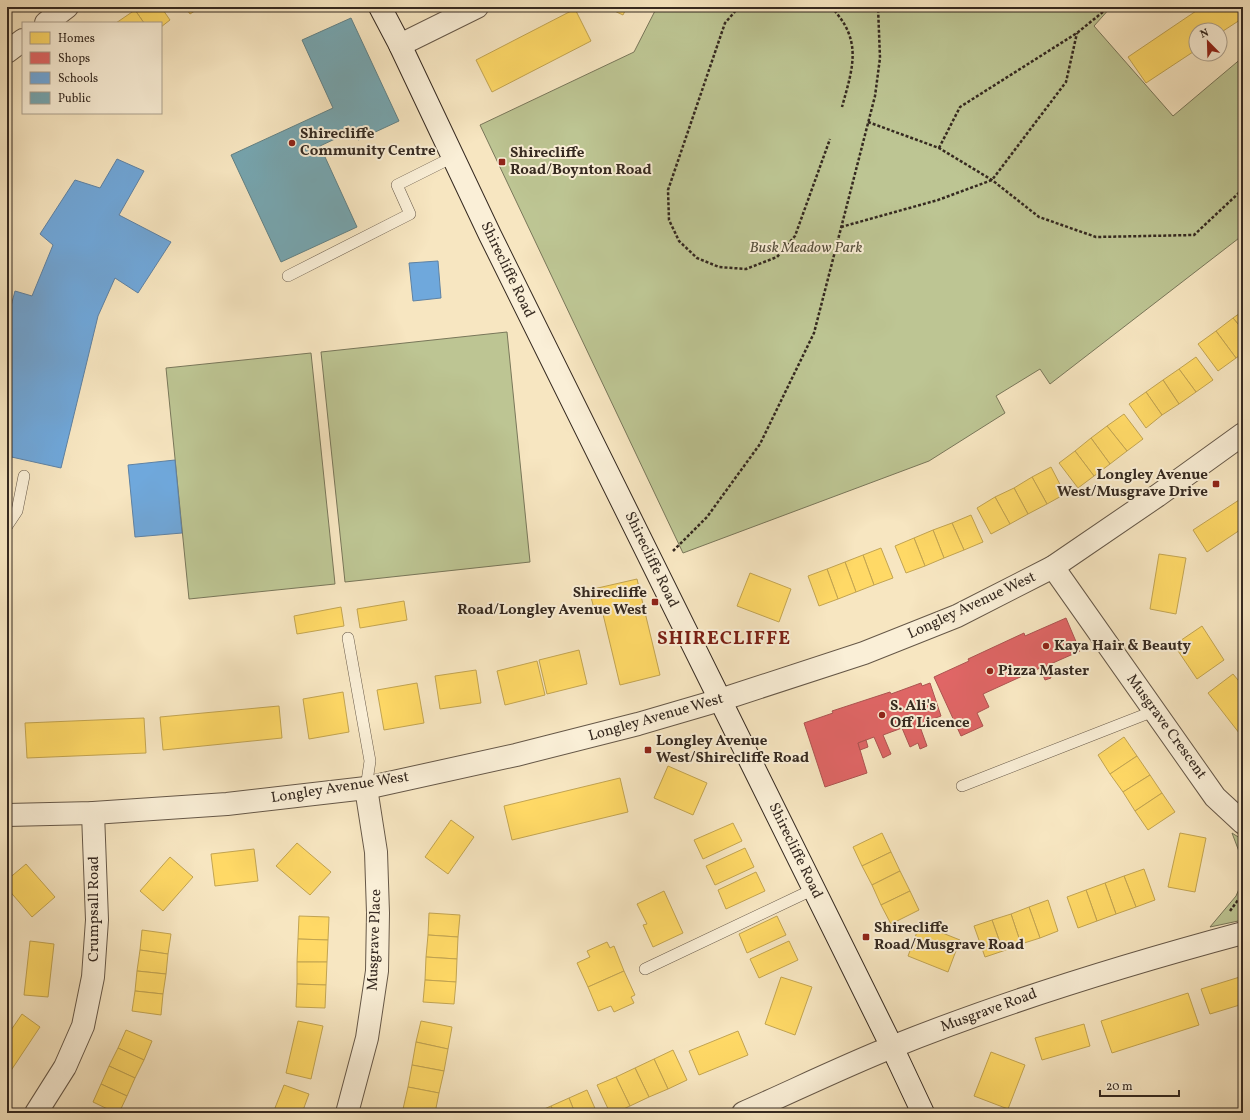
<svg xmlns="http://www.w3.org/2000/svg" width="1250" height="1120" font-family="Vollkorn,serif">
<rect width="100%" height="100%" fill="#f7e6c1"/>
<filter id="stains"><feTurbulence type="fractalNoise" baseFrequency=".005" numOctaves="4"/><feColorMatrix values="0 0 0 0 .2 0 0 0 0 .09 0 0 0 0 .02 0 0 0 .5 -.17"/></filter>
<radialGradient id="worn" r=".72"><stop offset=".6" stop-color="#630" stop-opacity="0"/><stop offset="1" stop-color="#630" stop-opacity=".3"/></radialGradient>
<g fill="#bdc593" stroke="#79775a">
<path d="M657,7h454l-17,19 79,90 70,-59v178l-193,149 -10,-15 -44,27 9,17 -76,48 -246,92 -203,-428 154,-73z"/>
<path d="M507,332l23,230 -185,20 -24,-230z"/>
<path d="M311,353l24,231 -146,15 -23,-231z"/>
<path d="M1232,833l11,7v22z"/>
<path d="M1243,880v40l-33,7 26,-31z"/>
</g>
<g fill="#ffd966" stroke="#c2a451">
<path d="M138,7h23l9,13 -9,7v-4h-17l-9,-13z"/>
<path d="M185,7h16l-11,7z"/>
<path d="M606,7h21l-4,8z"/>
<path d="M1202,7h33l8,11 -23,15v-3h-24v20l-50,33 -18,-26z"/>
<path d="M575,9l16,32 -99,51 -16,-32z"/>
<path d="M135,10l9,13h-28z"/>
<path d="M1243,311v19l-10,-12z"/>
<path d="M1233,318l10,12v23l-7,5 -20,-27z"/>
<path d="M1216,331l20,27 -18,13 -20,-27z"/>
<path d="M1196,357l17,23 -17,12 -17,-23z"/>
<path d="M1179,369l17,23 -17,12 -16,-24z"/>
<path d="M1163,380l16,24 -17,11 -16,-23z"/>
<path d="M1146,392l16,23 -16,13 -17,-24z"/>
<path d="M1124,414l19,25 -16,12 -20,-25z"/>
<path d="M1107,426l20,25 -17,13 -19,-26z"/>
<path d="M1091,438l19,26 -16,12 -19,-25z"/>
<path d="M1075,451l19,25 -16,12 -19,-25z"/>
<path d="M1051,467l14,27 -18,10 -15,-27z"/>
<path d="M1032,477l15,27 -19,10 -14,-26z"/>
<path d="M1014,488l14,26 -18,10 -15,-27z"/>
<path d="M995,497l15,27 -19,10 -14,-26z"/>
<path d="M1239,500l4,6v22l-36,24 -14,-22z"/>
<path d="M971,515l12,27 -19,8 -12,-27z"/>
<path d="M952,523l12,27 -20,8 -11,-28z"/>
<path d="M933,530l11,28 -19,8 -11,-28z"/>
<path d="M914,538l11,28 -19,7 -11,-27z"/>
<path d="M881,548l12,30 -19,7 -11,-30z"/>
<path d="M1159,554l27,4 -10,56 -26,-5z"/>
<path d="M863,555l11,30 -18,7 -11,-30z"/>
<path d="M845,562l11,30 -18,7 -11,-30z"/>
<path d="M827,569l11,30 -19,7 -11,-30z"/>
<path d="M750,573l41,16 -12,33 -42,-16z"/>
<path d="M637,579l23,96 -40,10 -18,-75 -7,2 -6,-22z"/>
<path d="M404,601l3,19 -47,8 -3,-19z"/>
<path d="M341,607l3,19 -47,8 -3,-18z"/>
<path d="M1202,626l22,34 -27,19 -23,-34z"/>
<path d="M579,650l8,34 -40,10 -8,-34z"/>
<path d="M537,661l8,34 -40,10 -8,-34z"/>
<path d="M476,670l5,33 -41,6 -5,-33z"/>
<path d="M1233,674l10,12v52l-35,-45z"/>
<path d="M417,683l7,40 -40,7 -7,-40z"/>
<path d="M343,692l6,40 -40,7 -6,-40z"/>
<path d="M279,706l3,32 -119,12 -3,-33z"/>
<path d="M144,718l2,35 -119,5 -2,-35z"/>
<path d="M1124,737l13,19 -27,18 -12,-19z"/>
<path d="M1137,756l13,19 -27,17 -13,-18z"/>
<path d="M668,766l39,17 -14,32 -39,-17z"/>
<path d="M1150,775l12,18 -27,18 -12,-19z"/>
<path d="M620,778l8,34 -116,28 -8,-34z"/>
<path d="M1162,793l13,19 -27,18 -13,-19z"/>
<path d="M451,820l23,17 -26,37 -23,-17z"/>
<path d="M733,823l9,18 -39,18 -9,-19z"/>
<path d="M882,833l9,19 -29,14 -9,-19z"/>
<path d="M1180,833l26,5 -11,54 -27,-5z"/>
<path d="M297,843l34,29 -21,23 -34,-29z"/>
<path d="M745,848l9,19 -39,18 -9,-19z"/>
<path d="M254,849l4,32 -43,5 -4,-32z"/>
<path d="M891,852l9,19 -28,14 -10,-19z"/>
<path d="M170,857l23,20 -30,34 -23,-20z"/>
<path d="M26,864l29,33 -23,20 -25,-29v-8z"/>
<path d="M1144,869l11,31 -19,7 -12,-31z"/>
<path d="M900,871l10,20 -29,14 -9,-20z"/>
<path d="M756,872l9,19 -39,18 -8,-19z"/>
<path d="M1124,876l12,31 -20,7 -11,-31z"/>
<path d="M1105,883l11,31 -19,7 -11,-31z"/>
<path d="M1086,890l11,31 -19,7 -11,-31z"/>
<path d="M664,891l19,42 -30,14 -10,-22 4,-1 -10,-20z"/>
<path d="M910,891l9,19 -28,14 -10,-19z"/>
<path d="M1048,900l10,31 -18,7 -11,-31z"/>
<path d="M1029,907l11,31 -19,6 -10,-30z"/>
<path d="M429,913l31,2 -2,22 -30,-2z"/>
<path d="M1011,914l10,30 -18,7 -11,-31z"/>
<path d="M299,916l30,1 -1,23 -30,-1z"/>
<path d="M777,916l9,19 -39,18 -8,-19z"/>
<path d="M992,920l11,31 -18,6 -11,-31z"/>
<path d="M920,924l40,16 -12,32 -40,-16z"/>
<path d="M142,930l29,4 -3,20 -28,-4z"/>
<path d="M428,935l30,2 -1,22 -31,-2z"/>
<path d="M298,939l30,1 -1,22h-30z"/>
<path d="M30,941l24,3 -6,53 -24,-2z"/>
<path d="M789,941l9,19 -39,18 -9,-19z"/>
<path d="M607,942l3,6 4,-2 10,25 -36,16 -11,-24 13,-6 -3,-6z"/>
<path d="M140,950l28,4 -2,20 -29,-3z"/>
<path d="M426,957l31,2 -1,23 -31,-2z"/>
<path d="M297,962h30l-1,23 -29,-1z"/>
<path d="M137,971l29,3 -3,20 -28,-3z"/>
<path d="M624,971l11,24 -4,2 3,6 -20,9 -3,-6 -13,5 -10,-24z"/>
<path d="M1243,976v28l-33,10 -9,-25z"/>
<path d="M781,977l31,10 -17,48 -30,-11z"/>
<path d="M425,980l31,2 -2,22 -31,-2z"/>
<path d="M297,984l29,1 -1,23 -29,-1z"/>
<path d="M135,991l28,3 -2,21 -29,-4z"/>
<path d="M1188,993l11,32 -87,28 -11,-32z"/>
<path d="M22,1014l18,13 -30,45 -3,-2v-34z"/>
<path d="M298,1021l25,5 -12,53 -25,-6z"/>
<path d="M421,1021l31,6 -4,22 -32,-7z"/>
<path d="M1084,1024l6,22 -48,14 -7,-22z"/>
<path d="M126,1030l26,11 -8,19 -26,-12z"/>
<path d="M738,1031l10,24 -49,20 -10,-24z"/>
<path d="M416,1042l32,7 -4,22 -32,-6z"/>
<path d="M118,1048l26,12 -9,18 -26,-12z"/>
<path d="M673,1050l14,30 -19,9 -14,-30z"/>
<path d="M991,1052l34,13 -17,44 -34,-13z"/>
<path d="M654,1059l14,30 -19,8 -14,-29z"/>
<path d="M412,1065l32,6 -5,22 -31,-6z"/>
<path d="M109,1066l26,12 -8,18 -26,-12z"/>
<path d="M635,1068l14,29 -19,9 -14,-29z"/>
<path d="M616,1077l14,29 -15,7h-5l-13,-28z"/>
<path d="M101,1084l26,12 -8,17h-3l-23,-11z"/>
<path d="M284,1085l25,9 -7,19h-29z"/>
<path d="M408,1087l31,6 -4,20h-11l-21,-4z"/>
<path d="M587,1090l10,23h-22l-6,-15z"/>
<path d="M569,1098l6,15h-21l-3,-7z"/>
<path d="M551,1106l3,7h-19z"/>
</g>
<g fill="#e06666" stroke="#ad5451">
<path d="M1066,618l14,33 -34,15 5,12 -6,2 -5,-12 -57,26 6,13 -12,6 6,13 -22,10 -27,-59 35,-16 -1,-2 56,-26 1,3z"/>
<path d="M921,683l1,3 8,-3 11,33 -22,8 8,22 -7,3 -2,-6 -8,4 -8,-19 -19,7 8,19 -8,4 -9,-21 -16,6 9,30 -42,14 -21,-64 29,-10 -1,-2 58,-19 1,2z"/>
<path d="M866,740l2,7 -8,3 -2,-7z"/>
</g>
<g fill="#6fa8dc" stroke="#5e82a4">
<path d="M117,159l27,12 -25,44 52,27 -33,51 -23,-15 -17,38 -37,152 -54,-12v-135l8,-30 17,5 21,-51 -13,-11 35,-54 25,8z"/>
<path d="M438,261l3,37 -28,3 -4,-38z"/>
<path d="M175,460l7,73 -47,4 -7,-72z"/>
</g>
<path fill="#76a5af" stroke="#628084" d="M351,18l48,103 -41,19 -4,-10 -34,16 37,81 -76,35 -50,-107 102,-47 -31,-68z"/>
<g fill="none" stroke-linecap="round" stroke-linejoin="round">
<g stroke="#665848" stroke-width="12">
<g id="lane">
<path d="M288,276l122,-62 -13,-29 56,-28"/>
<path d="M7,526l10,-15 7,-35"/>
<path d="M348,638l22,123 -4,27"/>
<path d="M962,786l192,-75"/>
<path d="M645,969l169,-80"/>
</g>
</g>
<g stroke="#665848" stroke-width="24">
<g id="street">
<path d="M46,23l21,-16"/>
<path d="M400,45l77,-38"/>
<path d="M7,52l16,-12"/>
<path d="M1053,567l162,230 28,26"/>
<path d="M7,815l86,-2 134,-9 139,-16 150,-33 122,-31 82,-24 144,-47 93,-37 96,-49 104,-71 86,-62"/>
<path d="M36,1113l29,-46 18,-41 10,-49 4,-57 -4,-107"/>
<path d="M347,1113l20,-75 10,-67 1,-58 -2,-61 -10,-64"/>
<path d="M743,1113c50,-22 99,-46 149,-66 114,-46 232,-82 351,-114"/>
</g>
</g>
<g stroke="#352920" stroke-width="24">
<path id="secondary" d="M380,7l20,38 90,190 402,812 31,66"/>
</g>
<g stroke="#352920" stroke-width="2.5" stroke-dasharray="3 2" stroke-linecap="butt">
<path d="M739,7l-14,16 -57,167 1,30 10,21 18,17 22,9 27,2 31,-12 18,-21 35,-97"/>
<path d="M831,7c32,33 22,60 11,100"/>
<path d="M868,122l71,26 53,32 47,37 57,20 98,-2 49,-46"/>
<path d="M939,148l21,-41 117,-74 32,-26"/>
<path d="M841,227l97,-27 54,-20 74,-98 11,-49"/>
<path d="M673,551l34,-34 53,-73 54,-111 61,-237 5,-38 -2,-51"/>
<path d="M1230,911l11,-15 2,-4"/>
</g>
<use href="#lane" stroke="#faefd7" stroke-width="11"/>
<use href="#street" stroke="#faefd7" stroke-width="22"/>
<use href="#secondary" stroke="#faefd7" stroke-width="22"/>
</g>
<g fill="#8f2418" stroke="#faefd7" stroke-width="1.5">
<circle cx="292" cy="143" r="4"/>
<rect x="498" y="158" width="8" height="8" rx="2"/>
<rect x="1212" y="480" width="8" height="8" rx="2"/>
<rect x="651" y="598" width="8" height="8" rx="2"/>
<circle cx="1046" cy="646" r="4"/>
<circle cx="990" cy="671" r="4"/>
<circle cx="882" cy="715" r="4"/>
<rect x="644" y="746" width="8" height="8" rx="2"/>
<rect x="862" y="933" width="8" height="8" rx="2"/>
</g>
<g text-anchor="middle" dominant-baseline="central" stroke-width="4" stroke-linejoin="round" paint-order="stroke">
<g font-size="15" font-weight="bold" fill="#352920" stroke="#faefd7" text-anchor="start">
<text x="300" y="134">Shirecliffe<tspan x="300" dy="17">Community Centre</tspan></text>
<text x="510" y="153">Shirecliffe<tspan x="510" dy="17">Road/Boynton Road</tspan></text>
<text x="1208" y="475" text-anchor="end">Longley Avenue<tspan x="1208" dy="17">West/Musgrave Drive</tspan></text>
<text x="647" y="593" text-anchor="end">Shirecliffe<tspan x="647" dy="17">Road/Longley Avenue West</tspan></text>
<text x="1054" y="646">Kaya Hair &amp; Beauty</text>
<text x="998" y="671">Pizza Master</text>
<text x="890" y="706">S. Ali's<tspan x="890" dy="17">Off Licence</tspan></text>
<text x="656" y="741">Longley Avenue<tspan x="656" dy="17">West/Shirecliffe Road</tspan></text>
<text x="874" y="928">Shirecliffe<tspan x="874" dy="17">Road/Musgrave Road</tspan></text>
</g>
<g font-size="15" font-style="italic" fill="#57503d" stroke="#faefd7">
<text x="806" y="248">Busk Meadow Park</text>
</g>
<g font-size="15" fill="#352920" stroke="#faefd7">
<text transform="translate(507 270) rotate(64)">Shirecliffe Road</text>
<text transform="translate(651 560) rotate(64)">Shirecliffe Road</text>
<text transform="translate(972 606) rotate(-25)">Longley Avenue West</text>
<text transform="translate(656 718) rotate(-16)">Longley Avenue West</text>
<text transform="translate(1166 727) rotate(54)">Musgrave Crescent</text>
<text transform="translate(340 788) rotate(-9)">Longley Avenue West</text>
<text transform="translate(795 851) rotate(64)">Shirecliffe Road</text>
<text transform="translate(94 909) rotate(-90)">Crumpsall Road</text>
<text transform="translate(375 940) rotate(-88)">Musgrave Place</text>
<text transform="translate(989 1011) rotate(-20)">Musgrave Road</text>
</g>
<g font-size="19" font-weight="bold" letter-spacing="1" fill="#7a1f14" stroke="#faefd7">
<text x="724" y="639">SHIRECLIFFE</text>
</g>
</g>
<rect width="1250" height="1120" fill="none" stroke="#f7e6c1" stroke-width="24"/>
<rect x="8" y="8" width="1234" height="1104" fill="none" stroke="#352920" stroke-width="2"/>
<rect x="12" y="12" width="1226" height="1096" fill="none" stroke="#352920"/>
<rect x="22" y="22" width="140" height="92" fill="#faefd7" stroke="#aba08e"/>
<rect x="30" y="32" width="20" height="12" fill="#ffd966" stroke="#aba08e"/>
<text x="58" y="42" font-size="12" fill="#352920">Homes</text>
<rect x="30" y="52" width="20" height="12" fill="#e06666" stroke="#aba08e"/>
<text x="58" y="62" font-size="12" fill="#352920">Shops</text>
<rect x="30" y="72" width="20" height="12" fill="#6fa8dc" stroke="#aba08e"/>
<text x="58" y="82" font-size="12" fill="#352920">Schools</text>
<rect x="30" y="92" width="20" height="12" fill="#76a5af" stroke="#aba08e"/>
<text x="58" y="102" font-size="12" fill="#352920">Public</text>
<g transform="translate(1208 42) rotate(337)"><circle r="19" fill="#faefd7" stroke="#aba08e"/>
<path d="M0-3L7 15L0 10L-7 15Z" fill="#8f2418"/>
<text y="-6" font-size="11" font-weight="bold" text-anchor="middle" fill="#352920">N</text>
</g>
<path d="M1100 1090v6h79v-6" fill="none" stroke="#352920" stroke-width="2"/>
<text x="1106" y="1090" font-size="12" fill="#352920" stroke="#faefd7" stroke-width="3" paint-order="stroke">20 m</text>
<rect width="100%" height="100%" filter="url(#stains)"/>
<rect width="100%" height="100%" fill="url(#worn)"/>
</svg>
